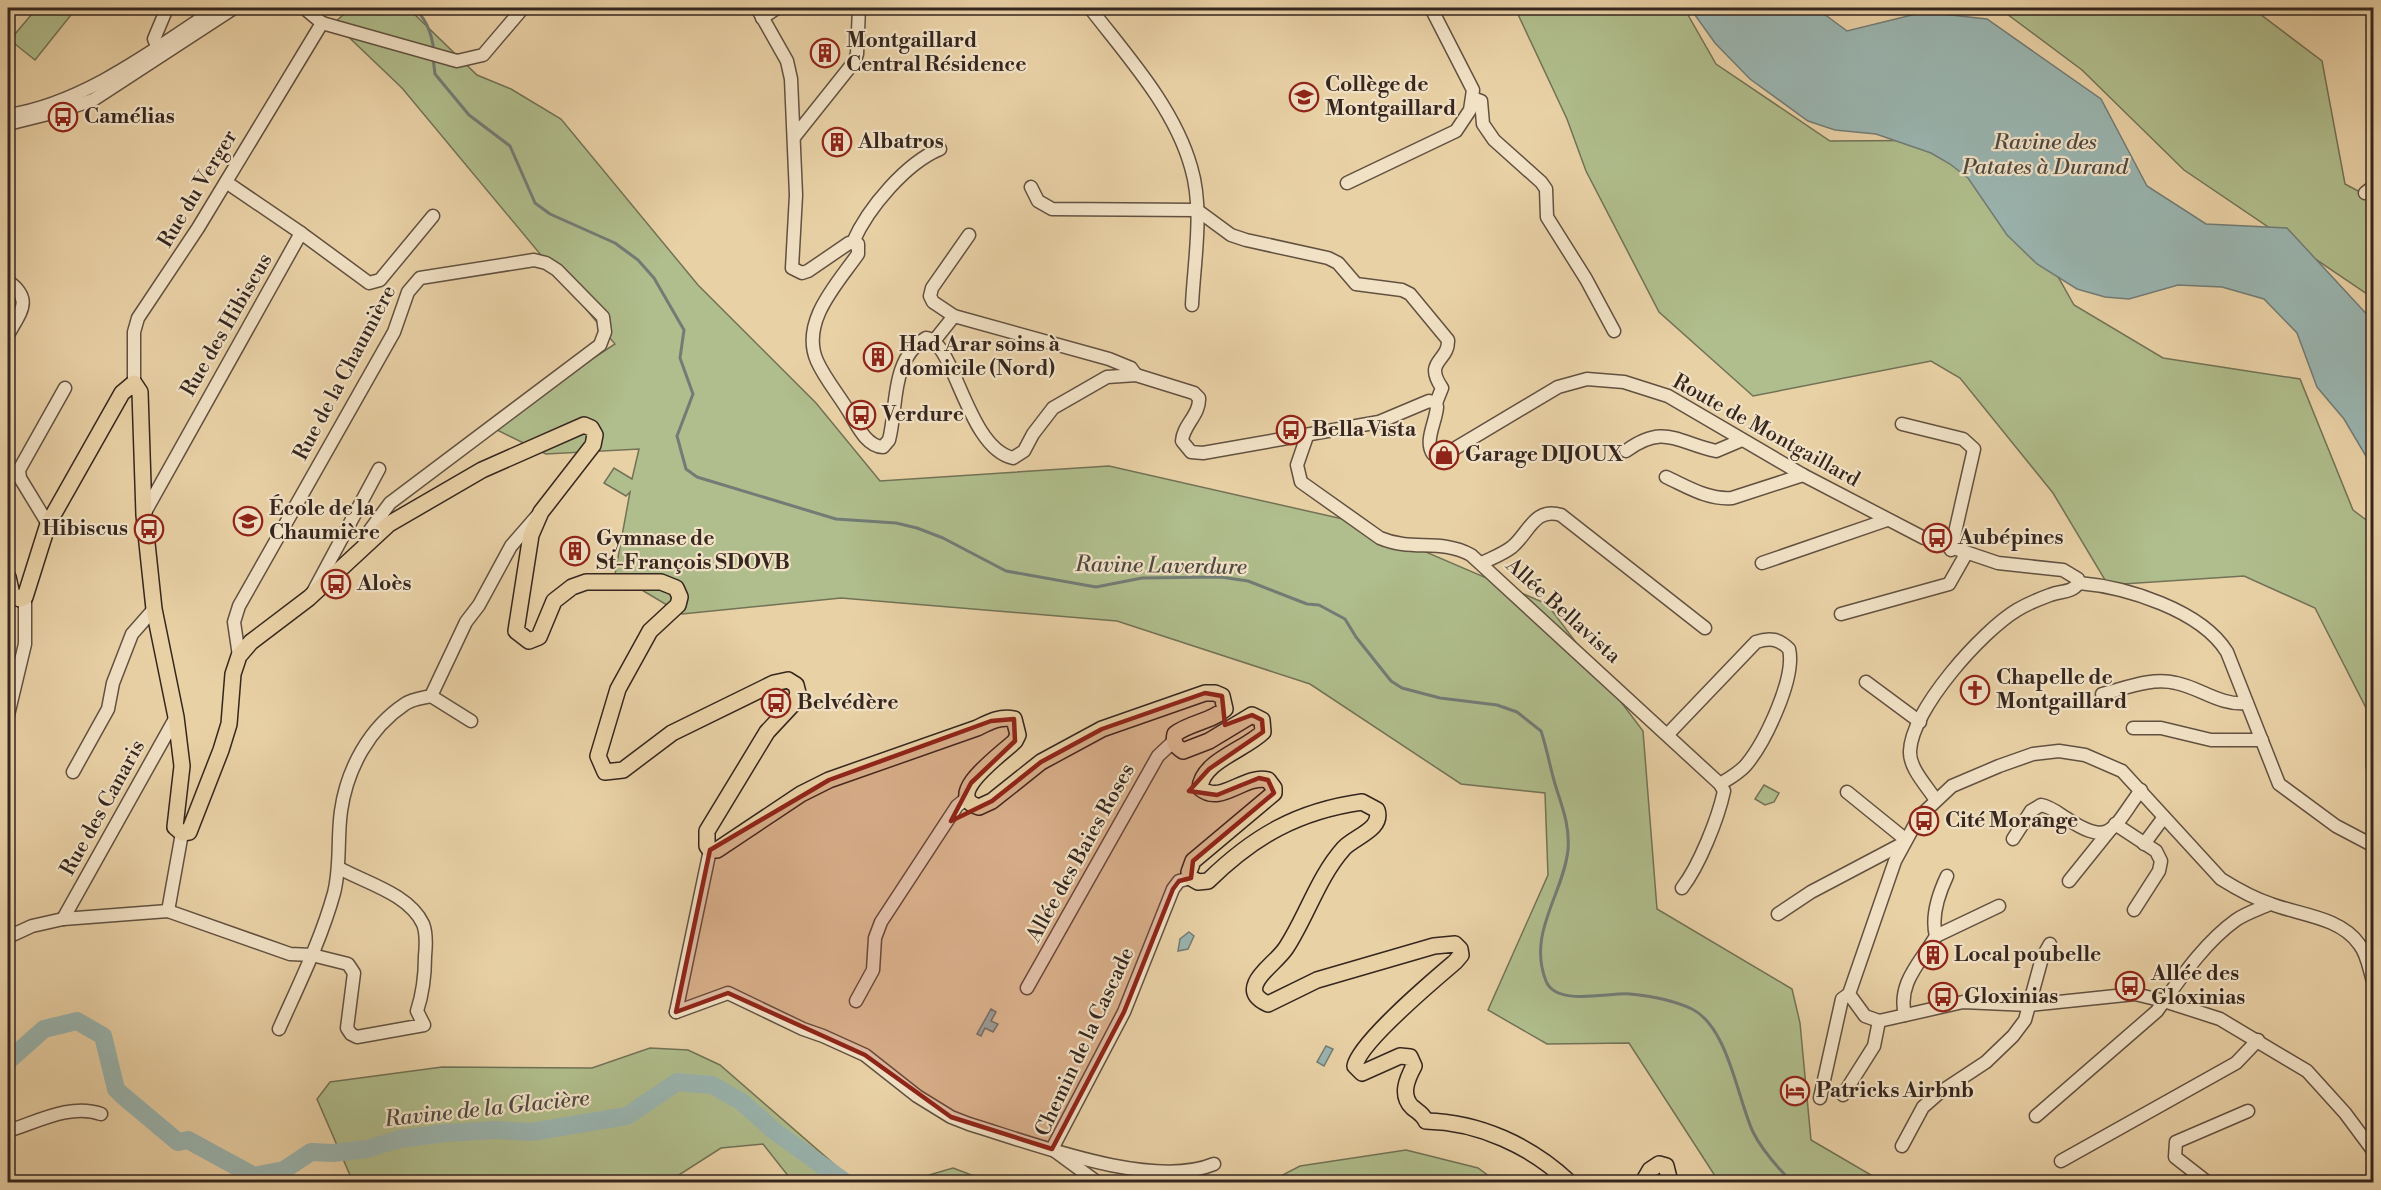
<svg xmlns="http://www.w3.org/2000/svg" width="2381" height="1190" font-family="'Libre Bodoni',serif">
<rect width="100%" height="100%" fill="#e9d1a6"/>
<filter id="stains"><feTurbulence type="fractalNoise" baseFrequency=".00333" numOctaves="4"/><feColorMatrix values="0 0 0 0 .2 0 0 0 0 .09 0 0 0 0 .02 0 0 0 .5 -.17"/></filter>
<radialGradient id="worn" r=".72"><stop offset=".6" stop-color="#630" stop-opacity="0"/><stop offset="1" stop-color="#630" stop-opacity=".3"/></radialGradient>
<g fill="#b0bd8c" stroke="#727256" stroke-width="1.5">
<path d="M37,8h35l3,2 -40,50 -25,-20z"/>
<path d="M351,8h57l69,67 34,14 50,30 137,166 118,118 64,78 229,-15 247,56 191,82 96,127 14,178 135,80 8,34 11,117 72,42h-164l-90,-139 -82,1 -59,-34 60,-135 -3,-82 -84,-9 -151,-100 -193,-63 -276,-23 -159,16 -67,-40 15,-82 -4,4 -22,-13 10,-15 18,11 7,-30 -93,5 -57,-28 126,-82 -213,-256 -68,-65z"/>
<path d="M1515,8h169l32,56 114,77 151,-1 93,165 89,53 137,21 53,131 20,15v248l-7,-5v-60l-51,-100 -71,-32 -136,9 -55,-92 -93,-115 -29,-17 -178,35 -94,-84 -73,-141 -19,-52z"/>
<path d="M1999,8h253l70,53 23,123 28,15v99l-189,-128 -102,-100z"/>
<path d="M1764,785l15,8 -5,9 -9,3 -10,-6z"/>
<path d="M650,1048l38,2 32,15 129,112 10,5h-66l-30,-38 -42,4 -53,34h-315l-36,-83 13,-17 112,-15 150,1z"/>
<path d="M1406,1150l72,18 19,14h-228l31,-16z"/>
<path d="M953,1168l37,14h-85z"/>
</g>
<g fill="#9ab5b0" stroke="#727c76" stroke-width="1.5">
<path d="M1690,8h126l31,23 77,-19 63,7 114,80 46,87 59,38 81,4 86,93v147l-29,-49 -27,-32 -20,-54 -33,-34 -42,-12 -44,-2 -49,14 -24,-2 -28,-8 -40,-25 -30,-29 -39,-57 -18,-14 -19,-11 -55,-19 -41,-4 -27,-9 -58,-42 -35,-36z"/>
<path d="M1189,932l5,4 -6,13 -10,2 2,-12z"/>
<path d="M991,1009l5,3 -5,9 7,3 -5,8 -8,-4 -4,8 -4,-2z"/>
<path d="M1326,1046l7,3 -9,17 -7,-4z"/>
</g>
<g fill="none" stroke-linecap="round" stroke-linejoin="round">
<g stroke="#727c76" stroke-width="3">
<path d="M413,8c14,10 19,26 21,44"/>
<path d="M433,58l2,16 34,41 41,31 25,57 15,11 65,29 23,17 16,18 30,52 -4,28 13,36 -16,42 9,33 11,8 139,42 60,4 21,5 26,10 63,33 90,16 46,-9 79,-1 27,4 59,23 12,1 26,14 11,18 35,44 11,7 38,10 57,7 20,7 24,19c6,18 9,36 14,53 7,23 15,41 13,66 -5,45 -41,83 -22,131 10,26 63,11 84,13 22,2 43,6 62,15 36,18 45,88 61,123 9,18 25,36 39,50"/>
</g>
<path stroke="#9ab5b0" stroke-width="18" d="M8,1061l36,-32 33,-8 26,15 13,53 6,6 56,47 10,-2 66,36 30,-6 27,-18 22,1 34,-4 33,-10 45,-6 51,-3 35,2 96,-16 50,-34 35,3 30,17 31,28 72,52"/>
<g stroke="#625141" stroke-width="15">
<g id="minor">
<path d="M304,8l18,15"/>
<path d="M757,8l30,53 4,18 5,116 -4,73 10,5 6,-2 41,-28 9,1v10c-21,30 -58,68 -41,107 8,18 22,34 32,51 8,13 17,34 34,35l6,-7c9,-35 1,-80 37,-102 28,2 41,110 87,120l11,-7 9,-17 20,-26 54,-31 29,-2 58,18 5,5c1,17 -16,27 -17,43l9,11 12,1 176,-31 50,-21 7,2 1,4c-1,15 -13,34 -4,47l11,1 114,-68 29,-8 37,3 44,14 135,79 121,63 74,25 65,7 15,9 1,4c-9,11 -17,7 -29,12 -11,4 -23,9 -33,15 -35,21 -105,99 -107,141 -1,17 17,35 25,48"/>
<path d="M1090,8c37,48 84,99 101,159 13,43 3,94 1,138"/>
<path d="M8,12l3,-4"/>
<path d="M762,18l15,-10"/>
<path d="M322,23l135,38 26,-6 40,-47"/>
<path d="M160,53l-6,-14 13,-31"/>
<path d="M1473,98l8,3 2,23 11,16 47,42 5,7 1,28 39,62 28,52"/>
<path d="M8,115c75,-11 147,-66 209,-107"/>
<path d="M8,124l52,-13 33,-11 141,-92"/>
<path d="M795,136l59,-74 3,-8 2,-46"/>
<path d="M1347,183l109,-52 14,-21 3,-20 -42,-82"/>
<path d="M1031,187l7,14 14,8 145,1 34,25 15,5 82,18 10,5 18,21 46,6 8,4 38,46c1,22 -25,20 -6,48l-6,15"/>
<path d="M2365,193l9,-7"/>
<path d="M301,233l68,50 11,-3 53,-64"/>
<path d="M969,235l-37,53 -2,8 3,6 21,14 155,43 22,9 5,7"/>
<path d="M853,242c15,-34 53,-79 87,-93"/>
<path d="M8,281c26,19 12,31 0,54"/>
<path d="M934,341l20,-25"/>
<path d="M134,383v-51l4,-14 60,-90 124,-205"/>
<path d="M1902,424l61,15 11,10 -23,101"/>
<path d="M1307,436l-10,29 4,17 79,56c33,14 59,0 91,17l249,229 4,7c-6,28 -25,75 -42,97"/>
<path d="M1626,451c38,-28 52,-8 90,0l26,-11"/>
<path d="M1666,477c22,10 42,23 66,21l71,-23"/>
<path d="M144,514l157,-281 -75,-51"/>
<path d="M48,524l-28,-46 -1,-8 46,-82"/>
<path d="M1482,563c10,-5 21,-9 30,-16 17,-14 22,-40 49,-32l144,113"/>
<path d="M1762,563l125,-43"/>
<path d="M2079,583c47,4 122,27 148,69l52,132 57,42 38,20"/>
<path d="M313,592l66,-123"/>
<path d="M1841,614l108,-30 17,-30"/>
<path d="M239,656l-5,-34 5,-16 155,-274 14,-40 12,-14 114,-18 12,3 11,7 46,47 2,15 -5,13 -210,158 -20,27 -3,15"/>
<path d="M1866,682l54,40"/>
<path d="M2102,694c24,-6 50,-17 74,-11 25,5 44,23 71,20"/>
<path d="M431,696l40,25"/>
<path d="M8,715l17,-71v-47"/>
<path d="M2133,728h28l50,12h51"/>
<path d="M1668,734l88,-92c14,-5 23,-3 33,7 7,29 -24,93 -43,116 -7,8 -16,13 -26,19"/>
<path d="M73,772l35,-63 5,-26 19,-49 22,-25"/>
<path d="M1847,792l58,47"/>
<path d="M2115,824l41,27 5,10 -2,10 -25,39"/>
<path d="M2013,839l18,-28 10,-6c10,2 17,8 25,13 46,31 47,9 75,-28"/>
<path d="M2144,844l20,-27"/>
<path d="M2069,881l41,-51"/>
<path d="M168,911l14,-78"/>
<path d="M1778,914l33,-22 91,-48"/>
<path d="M63,919l113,-202"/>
<path d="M1936,936l63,-30"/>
<path d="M8,937l24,-11 31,-7 105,-8 122,43 22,1 36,9 6,9 -7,55 4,6 6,3 67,-12 -7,-14c6,-18 8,-35 8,-55 1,-10 2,-22 -2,-32 -14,-30 -57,-41 -84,-56"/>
<path d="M2374,984c-5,-14 -6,-29 -15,-40 -19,-27 -59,-29 -88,-40 -18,-6 -34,-15 -50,-25l-99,-108 -37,-16 -26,-4 -26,3 -34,12 -47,20 -33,31 -24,44 -46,133 16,22 14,5 84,-19 66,3 106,-11 29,7 56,18 87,52 38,42 29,39"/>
<path d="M1027,988l131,-232 16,-15"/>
<path d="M856,1001l17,-31 2,-32 6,-16 76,-116 10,-8"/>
<path d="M676,1012l52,-19 75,36 20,7 42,19 52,41 34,21 18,7c63,19 183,66 245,40"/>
<path d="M676,1012l34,-162"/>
<path d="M1905,1015c-8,-32 16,-53 31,-79 -5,-19 3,-43 11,-60"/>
<path d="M279,1029c20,-45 42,-89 55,-136 7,-28 3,-54 7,-82 6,-42 28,-83 64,-107 7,-5 18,-6 26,-8l35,-74 13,-17 32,-59 27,-31"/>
<path d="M1843,1095l31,-49 5,-25"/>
<path d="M1820,1098l22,-99 7,-5"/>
<path d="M2036,1116l121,-105c23,-32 47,-68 79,-91 10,-7 23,-11 34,-16"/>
<path d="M8,1131c29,-9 63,-28 93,-17"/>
<path d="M1902,1146l21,-39 16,-14 47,-31 27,-26 12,-16 17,-62 8,-14"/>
<path d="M2061,1161l175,-98 22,-23"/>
<path d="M1097,1182l-45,-33 72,-137 49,-123 6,-8 12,-3"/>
<path d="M2207,1182l-32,-25 1,-15 72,-31"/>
</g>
</g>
<g stroke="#35261f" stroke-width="18">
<g id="major">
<path d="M8,577l4,18 8,4 5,-2 23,-73 74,-131 12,-10 6,9 4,123 10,94 22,108 6,49 -7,61 7,6 7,-1 32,-82 8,-26 4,-50 6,-18 12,-14 58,-44 80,-74 93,-54 102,-45 7,3 4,7 -2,10 -52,67 -10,23 -15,96 13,10 10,-4 15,-36 18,-14 14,-5h75l15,6 4,9 -2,8 -28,26 -32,58 -20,67 7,16 18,-2 49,-37 102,-50 14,-3 8,5 2,8 -3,9 -28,30 -60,99v15l3,4h7l84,-56 28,-14 148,-52c12,-6 23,-12 37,-9l4,16 -3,6c-12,12 -74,55 -36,66l13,-6 49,-39 61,-33 103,-36h10l7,3 3,13c-14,13 -34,13 -50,25 -2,9 0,12 8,17l26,-10 43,-26 10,5 1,12c-18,18 -61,29 -63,56 21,18 44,-14 68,-8l6,8v5l-81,68 -4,11 2,6 7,4 10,-1c46,-45 90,-70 154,-79l15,8c6,19 -21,26 -33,38 -26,29 -37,68 -58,100 -8,12 -25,23 -30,35 -5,11 3,17 12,21l49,-24 117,-34 21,-2 5,5 1,6 -6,7c-20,17 -96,81 -100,104l7,7 38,-17 10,1 4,9c-7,13 -14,29 -2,41 6,5 11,7 14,14 53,1 105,25 143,61"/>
<path d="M1643,1182l7,-12 9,-6 7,2 4,16"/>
</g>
</g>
<use href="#minor" stroke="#f1e1c5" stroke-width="12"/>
<use href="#major" stroke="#e9d1a6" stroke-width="15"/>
</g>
<path fill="#8f2418" fill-opacity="0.2" stroke="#8f2418" stroke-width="4.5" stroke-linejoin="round" d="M1205,693l17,3 3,29 27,-10 10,5 1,12 -54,37 -20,22 28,4 42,-17 9,2 6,13 -81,68 -2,17 -12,3 -6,8 -49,123 -72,137 -101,-32 -86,-62 -137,-62 -52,19 34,-162 119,-70 162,-59 23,-2 1,22 -44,42 -20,38 41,-20 49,-39 61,-33z"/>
<defs>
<g id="building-ring" transform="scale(1.5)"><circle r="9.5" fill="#f1e1c5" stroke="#8f2418" stroke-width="1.5"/><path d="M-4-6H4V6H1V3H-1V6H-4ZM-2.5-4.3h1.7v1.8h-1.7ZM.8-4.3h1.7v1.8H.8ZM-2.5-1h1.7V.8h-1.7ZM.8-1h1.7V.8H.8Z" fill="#8f2418"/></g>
<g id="school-ring" transform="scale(1.5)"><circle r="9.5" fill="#f1e1c5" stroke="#8f2418" stroke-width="1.5"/><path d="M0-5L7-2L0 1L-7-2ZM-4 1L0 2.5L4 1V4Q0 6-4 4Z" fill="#8f2418"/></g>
<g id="bus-ring" transform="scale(1.5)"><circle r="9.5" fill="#f1e1c5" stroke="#8f2418" stroke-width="1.5"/><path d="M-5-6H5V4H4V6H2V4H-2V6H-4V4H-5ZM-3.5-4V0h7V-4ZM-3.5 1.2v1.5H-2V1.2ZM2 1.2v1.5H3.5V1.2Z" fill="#8f2418"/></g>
<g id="shop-ring" transform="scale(1.5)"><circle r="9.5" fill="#f1e1c5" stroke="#8f2418" stroke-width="1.5"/><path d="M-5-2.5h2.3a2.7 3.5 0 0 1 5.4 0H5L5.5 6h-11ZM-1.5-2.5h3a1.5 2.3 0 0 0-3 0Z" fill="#8f2418"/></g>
<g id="church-ring" transform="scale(1.5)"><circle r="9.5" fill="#f1e1c5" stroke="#8f2418" stroke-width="1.5"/><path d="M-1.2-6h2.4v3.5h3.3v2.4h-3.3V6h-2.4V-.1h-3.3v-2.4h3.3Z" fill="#8f2418"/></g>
<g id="hotel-ring" transform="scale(1.5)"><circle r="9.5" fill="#f1e1c5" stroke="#8f2418" stroke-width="1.5"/><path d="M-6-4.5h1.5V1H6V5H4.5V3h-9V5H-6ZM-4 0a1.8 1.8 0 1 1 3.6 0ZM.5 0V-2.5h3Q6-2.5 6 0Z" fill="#8f2418"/></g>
</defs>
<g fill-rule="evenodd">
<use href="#building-ring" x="825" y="53"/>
<use href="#school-ring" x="1304" y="97"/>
<use href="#bus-ring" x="63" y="117"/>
<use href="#building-ring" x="837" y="142"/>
<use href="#building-ring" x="878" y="357"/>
<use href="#bus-ring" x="861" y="415"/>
<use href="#bus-ring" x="1291" y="430"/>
<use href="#shop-ring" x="1444" y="455"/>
<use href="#school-ring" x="248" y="521"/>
<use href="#bus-ring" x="149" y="529"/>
<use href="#bus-ring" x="1937" y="538"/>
<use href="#building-ring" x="575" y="551"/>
<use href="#bus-ring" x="336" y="584"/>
<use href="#church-ring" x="1975" y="690"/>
<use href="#bus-ring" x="776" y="703"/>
<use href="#bus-ring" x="1924" y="821"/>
<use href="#building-ring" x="1933" y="955"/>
<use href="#bus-ring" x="2130" y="986"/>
<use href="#bus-ring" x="1943" y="997"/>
<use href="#hotel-ring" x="1795" y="1091"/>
</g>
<g text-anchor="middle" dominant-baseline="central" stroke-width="4.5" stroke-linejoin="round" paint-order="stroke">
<g font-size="21" font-weight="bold" fill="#35261f" stroke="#f1e1c5" text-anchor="start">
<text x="846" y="41">Montgaillard<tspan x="846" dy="24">Central Résidence</tspan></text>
<text x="1325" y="85">Collège de<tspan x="1325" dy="24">Montgaillard</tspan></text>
<text x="84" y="117">Camélias</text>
<text x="858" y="142">Albatros</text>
<text x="899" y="345">Had Arar soins à<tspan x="899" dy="24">domicile (Nord)</tspan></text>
<text x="882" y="415">Verdure</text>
<text x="1312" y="430">Bella Vista</text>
<text x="1465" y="455">Garage DIJOUX</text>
<text x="269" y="509">École de la<tspan x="269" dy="24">Chaumière</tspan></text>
<text x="128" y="529" text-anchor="end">Hibiscus</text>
<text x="1958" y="538">Aubépines</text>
<text x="596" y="539">Gymnase de<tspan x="596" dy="24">St-François SDOVB</tspan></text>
<text x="357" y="584">Aloès</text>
<text x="1996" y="678">Chapelle de<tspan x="1996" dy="24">Montgaillard</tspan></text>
<text x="797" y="703">Belvédère</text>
<text x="1945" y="821">Cité Morange</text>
<text x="1954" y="955">Local poubelle</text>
<text x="2151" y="974">Allée des<tspan x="2151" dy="24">Gloxinias</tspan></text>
<text x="1964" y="997">Gloxinias</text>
<text x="1816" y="1091">Patricks Airbnb</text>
</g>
<g font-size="21" fill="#35261f" stroke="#f1e1c5">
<text transform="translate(198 189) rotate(-59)">Rue du Verger</text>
<text transform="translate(227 325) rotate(-60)">Rue des Hibiscus</text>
<text transform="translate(345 373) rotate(-62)">Rue de la Chaumière</text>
<text transform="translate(1766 431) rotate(29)">Route de Montgaillard</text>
<text transform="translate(1563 611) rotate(42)">Allée Bellavista</text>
<text transform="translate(103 808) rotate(-61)">Rue des Canaris</text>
<text transform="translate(1081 853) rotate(-61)">Allée des Baies Roses</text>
<text transform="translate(1085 1042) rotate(-65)">Chemin de la Cascade</text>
</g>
<g font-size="22" font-style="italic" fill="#4e4a43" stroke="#f1e1c5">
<text x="2045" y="142">Ravine des<tspan x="2045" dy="25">Patates à Durand</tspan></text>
<text transform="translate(1161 566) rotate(1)">Ravine Laverdure</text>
<text transform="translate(487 1109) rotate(-6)">Ravine de la Glacière</text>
</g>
</g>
<rect width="2381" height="1190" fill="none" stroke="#e9d1a6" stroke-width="30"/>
<rect x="9" y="9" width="2363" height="1172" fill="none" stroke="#35261f" stroke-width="3"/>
<rect x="15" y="15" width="2351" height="1160" fill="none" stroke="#35261f" stroke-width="1.5"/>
<rect width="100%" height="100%" filter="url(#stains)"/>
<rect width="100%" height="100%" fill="url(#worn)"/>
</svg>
